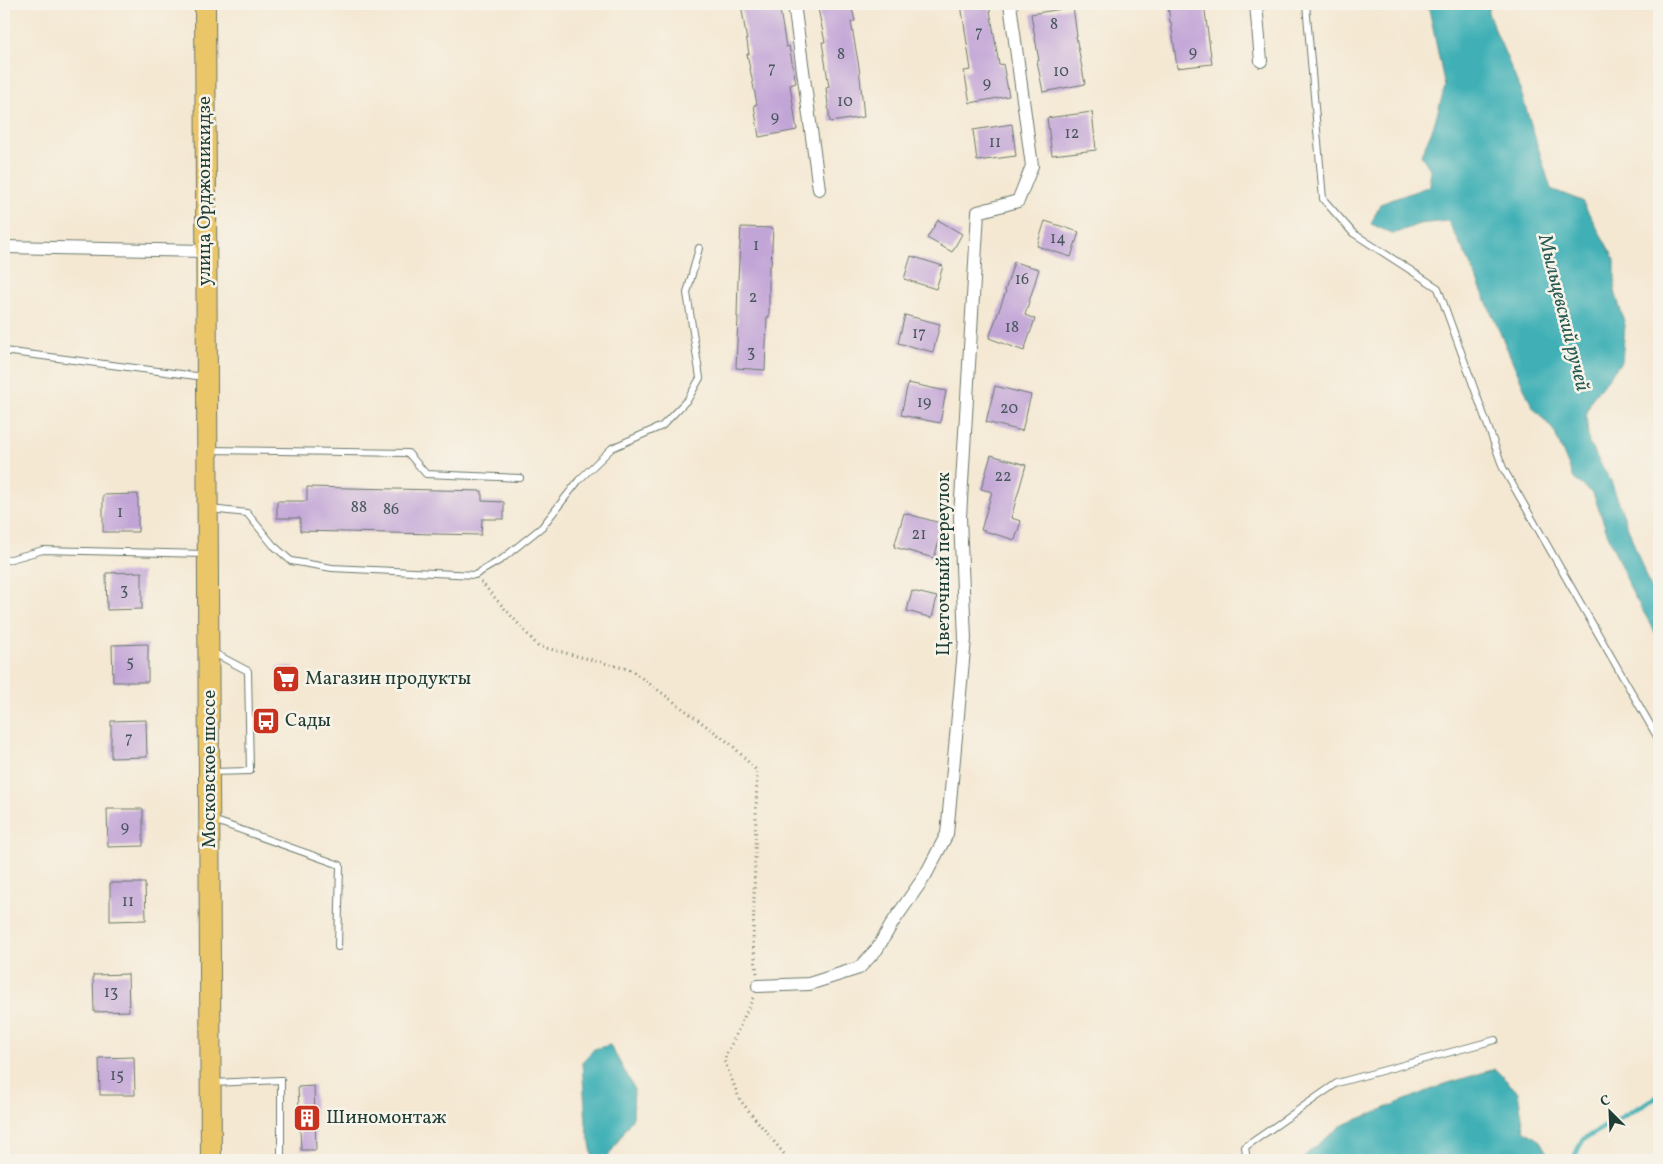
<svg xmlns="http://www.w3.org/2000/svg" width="1663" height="1164" font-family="Vollkorn,serif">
<rect width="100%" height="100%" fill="#f7f3e8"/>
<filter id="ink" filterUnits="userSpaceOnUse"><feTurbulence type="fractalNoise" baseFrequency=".02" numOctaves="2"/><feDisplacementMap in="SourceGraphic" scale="10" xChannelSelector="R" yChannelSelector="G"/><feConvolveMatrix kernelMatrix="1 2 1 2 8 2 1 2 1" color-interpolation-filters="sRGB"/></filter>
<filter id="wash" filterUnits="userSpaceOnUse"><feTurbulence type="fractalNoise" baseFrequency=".0096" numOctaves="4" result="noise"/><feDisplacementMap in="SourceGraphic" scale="20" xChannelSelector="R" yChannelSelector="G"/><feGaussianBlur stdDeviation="1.12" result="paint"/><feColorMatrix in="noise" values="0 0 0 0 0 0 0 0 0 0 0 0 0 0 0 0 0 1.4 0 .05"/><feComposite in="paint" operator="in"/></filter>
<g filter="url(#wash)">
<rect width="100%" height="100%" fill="#f4e8d3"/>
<g fill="#3fb0b6" stroke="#2f7675">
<path d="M1428,4h63l-3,9 32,76 31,100 31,12 33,59v31l10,34 -3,36 -31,39 -5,16 3,28 22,37 36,99 12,23v36l-26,-45 -22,-51 -18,-50 -19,-14 -20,-48 -22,-25 -64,-147 -20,-38 -29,3 -26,10 -22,-10 9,-20 50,-18v-17l-9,-14 12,-27 12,-41z"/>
<path d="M610,1045l24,43 -1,29 -27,43 -13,-2 -7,-34 -4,-62 12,-13z"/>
<path d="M1495,1069l23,23 6,38 16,11 11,19h-248l6,-8 32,-26 104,-42z"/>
</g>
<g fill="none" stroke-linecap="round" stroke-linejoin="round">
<path stroke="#3fb0b6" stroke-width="5" d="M1573,1160l9,-20 77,-44"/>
</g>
<g id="blocks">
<g fill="#c2a5d7">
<path d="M741,4h38l7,43 3,-1 7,37 -6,2 7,45 -38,7 -5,-32 3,-1 -10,-50h2z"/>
<path d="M817,4h34l4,17 -4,1 8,45 5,50 -34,5 -4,-34 3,-1 -7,-45h3z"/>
<path d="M961,4h28l10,61 4,-1 6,32 -39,7 -6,-32 7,-1z"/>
<path d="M1168,4h36l8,60 -35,4 -6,-46h-1z"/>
<path d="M1073,7l4,29h-1l9,48 -42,8 -6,-31h2l-8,-47z"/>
<path d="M1092,112l4,38 -44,5 -5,-37z"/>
<path d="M1012,124l4,32 -39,5 -4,-31z"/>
<path d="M938,220l24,14 -10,18 -25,-14z"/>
<path d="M1045,221l34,11 -8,25 -34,-11z"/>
<path d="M741,227l32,1 -2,38h-2v51h-2l-2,53 -29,-2 2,-51h-1l1,-39z"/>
<path d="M911,256l32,10 -7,23 -32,-10z"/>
<path d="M1014,262l25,7 -14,46 10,4 -11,32 -35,-13 17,-47h-1z"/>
<path d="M905,315l35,9 -7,28 -35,-9z"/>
<path d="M908,383l38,8 -6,32 -39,-8z"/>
<path d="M995,386l36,9 -9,36 -36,-9z"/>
<path d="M991,455l35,10 -15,53 10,3 -6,19 -34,-10 11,-38 -11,-3z"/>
<path d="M307,487l175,4v10l22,1v17h-22l-1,16 -181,-4v-13h-23v-17h30z"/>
<path d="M138,494v38h-35v-37z"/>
<path d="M904,513l40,11 -10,34 -40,-11z"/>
<path d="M142,572v37l-35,1 -1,-37z"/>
<path d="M912,591l25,6 -5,21 -25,-7z"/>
<path d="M148,644v38h-35l-1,-37z"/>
<path d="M294,666l2,24 -17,2 -2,-25z"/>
<path d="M146,720l1,37 -36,1v-37z"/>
<path d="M107,809h36v37l-35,1z"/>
<path d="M110,883h35l1,37 -36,1z"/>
<path d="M128,974l1,37 -35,1 -1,-37z"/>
<path d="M134,1057l1,38h-35l-1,-37z"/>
<path d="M314,1086l2,64h-15l-3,-63z"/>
</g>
</g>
</g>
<g filter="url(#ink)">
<use href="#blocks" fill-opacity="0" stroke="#6a796c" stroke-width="1"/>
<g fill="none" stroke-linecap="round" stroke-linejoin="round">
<g stroke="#6a796c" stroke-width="8">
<g id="lane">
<path d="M1306,4l17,195 30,34 85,55 65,180 156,272"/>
<path d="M4,351l200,26"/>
<path d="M209,450l199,3 18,21 94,4"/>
<path d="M210,509l37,4 26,32 18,16 41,7 143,7 27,-16 40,-32 37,-47 33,-32 50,-22 26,-27 12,-21 -13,-85 12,-45"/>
<path d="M4,561l39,-11 162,4"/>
<path d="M211,772l39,-1 -2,-100 -36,-19"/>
<path d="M213,820l127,45 -2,82"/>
<path d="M213,1083l68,-3v80"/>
<path d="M1247,1160l-2,-13 92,-64 158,-43"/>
</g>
</g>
<g stroke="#6a796c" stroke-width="14">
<g id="street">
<path d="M794,4l25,185"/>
<path d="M1256,4l5,57"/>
<path d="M4,247l201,4"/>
<path d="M758,986l51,-2 50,-16 18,-19 16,-27 32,-46 22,-42 18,-195 -5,-122 18,-305 40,-11 14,-35 -22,-162"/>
</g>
</g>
<g stroke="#6a796c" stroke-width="22">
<path id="primary" d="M205,4l6,1156"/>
</g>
<g stroke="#6a796c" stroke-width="3" stroke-dasharray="1 4" stroke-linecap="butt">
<path d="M481,582l57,64 93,24 101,75 25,26 -4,173 4,29"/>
<path d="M753,998l-29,62 16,40 49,60"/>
</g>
<use href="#lane" stroke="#fff" stroke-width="6"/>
<use href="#street" stroke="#fff" stroke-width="12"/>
<use href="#primary" stroke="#ebc669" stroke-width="20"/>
</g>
</g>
<defs>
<g id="supermarket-square" transform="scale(1.4375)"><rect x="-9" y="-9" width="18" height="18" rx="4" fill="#c8321e" stroke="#f7f3e8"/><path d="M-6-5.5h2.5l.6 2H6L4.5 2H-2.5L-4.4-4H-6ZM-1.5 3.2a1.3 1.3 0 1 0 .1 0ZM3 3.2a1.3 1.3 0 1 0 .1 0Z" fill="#fff"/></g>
<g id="bus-square" transform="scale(1.4375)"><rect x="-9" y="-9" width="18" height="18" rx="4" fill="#c8321e" stroke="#f7f3e8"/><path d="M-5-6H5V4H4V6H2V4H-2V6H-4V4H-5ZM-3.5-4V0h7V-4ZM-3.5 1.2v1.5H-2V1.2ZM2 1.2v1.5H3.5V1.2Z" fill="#fff"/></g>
<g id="building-square" transform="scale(1.4375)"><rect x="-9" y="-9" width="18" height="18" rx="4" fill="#c8321e" stroke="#f7f3e8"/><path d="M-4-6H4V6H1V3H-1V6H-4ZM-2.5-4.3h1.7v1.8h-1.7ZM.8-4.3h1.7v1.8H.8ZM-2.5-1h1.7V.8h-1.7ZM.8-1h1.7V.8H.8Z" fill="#fff"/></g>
</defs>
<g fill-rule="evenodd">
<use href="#supermarket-square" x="286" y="679"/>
<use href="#bus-square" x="266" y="721"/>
<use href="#building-square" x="307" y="1118"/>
</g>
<g text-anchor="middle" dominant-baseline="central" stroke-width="5" stroke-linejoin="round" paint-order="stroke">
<g font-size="16" fill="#48575d">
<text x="1054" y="25">8</text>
<text x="979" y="33">7</text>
<text x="1193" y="53">9</text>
<text x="841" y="55">8</text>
<text x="772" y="69">7</text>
<text x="1061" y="72">10</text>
<text x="987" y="84">9</text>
<text x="845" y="102">10</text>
<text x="775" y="118">9</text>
<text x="1072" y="134">12</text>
<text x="995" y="143">11</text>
<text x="1058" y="239">14</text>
<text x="756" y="246">1</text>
<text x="1022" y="280">16</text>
<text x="753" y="298">2</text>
<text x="1012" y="328">18</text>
<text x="919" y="334">17</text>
<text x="751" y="353">3</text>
<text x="924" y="403">19</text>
<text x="1009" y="409">20</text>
<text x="1003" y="477">22</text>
<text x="359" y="508">88</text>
<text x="391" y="510">86</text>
<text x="120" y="513">1</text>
<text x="919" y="535">21</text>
<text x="124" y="591">3</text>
<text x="130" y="663">5</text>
<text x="129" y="739">7</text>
<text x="125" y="828">9</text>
<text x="128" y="902">11</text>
<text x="111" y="993">13</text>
<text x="117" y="1076">15</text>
</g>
<g font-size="19" fill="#1f3d34" stroke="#f7f3e8">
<text transform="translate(205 191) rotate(-90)">улица Орджоникидзе</text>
<text transform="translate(944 564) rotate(-90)">Цветочный переулок</text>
<text transform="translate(210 769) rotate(-90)">Московское шоссе</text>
</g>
<g font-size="19" fill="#1f3d34" stroke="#f7f3e8" text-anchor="start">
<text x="305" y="679">Магазин продукты</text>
<text x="285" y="721">Сады</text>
<text x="326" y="1118">Шиномонтаж</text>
</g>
<g font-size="20" font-style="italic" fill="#275a54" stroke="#f7f3e8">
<text transform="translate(1563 313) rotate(76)">Мыльцевский ручей</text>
</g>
</g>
<rect width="1663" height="1164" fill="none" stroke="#f7f3e8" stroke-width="20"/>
<g transform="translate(1610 1112) rotate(336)" stroke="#f7f3e8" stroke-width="4" paint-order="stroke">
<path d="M0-4L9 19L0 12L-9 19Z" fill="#1f3d34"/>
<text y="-8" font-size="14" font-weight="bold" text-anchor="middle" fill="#1f3d34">С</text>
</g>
</svg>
